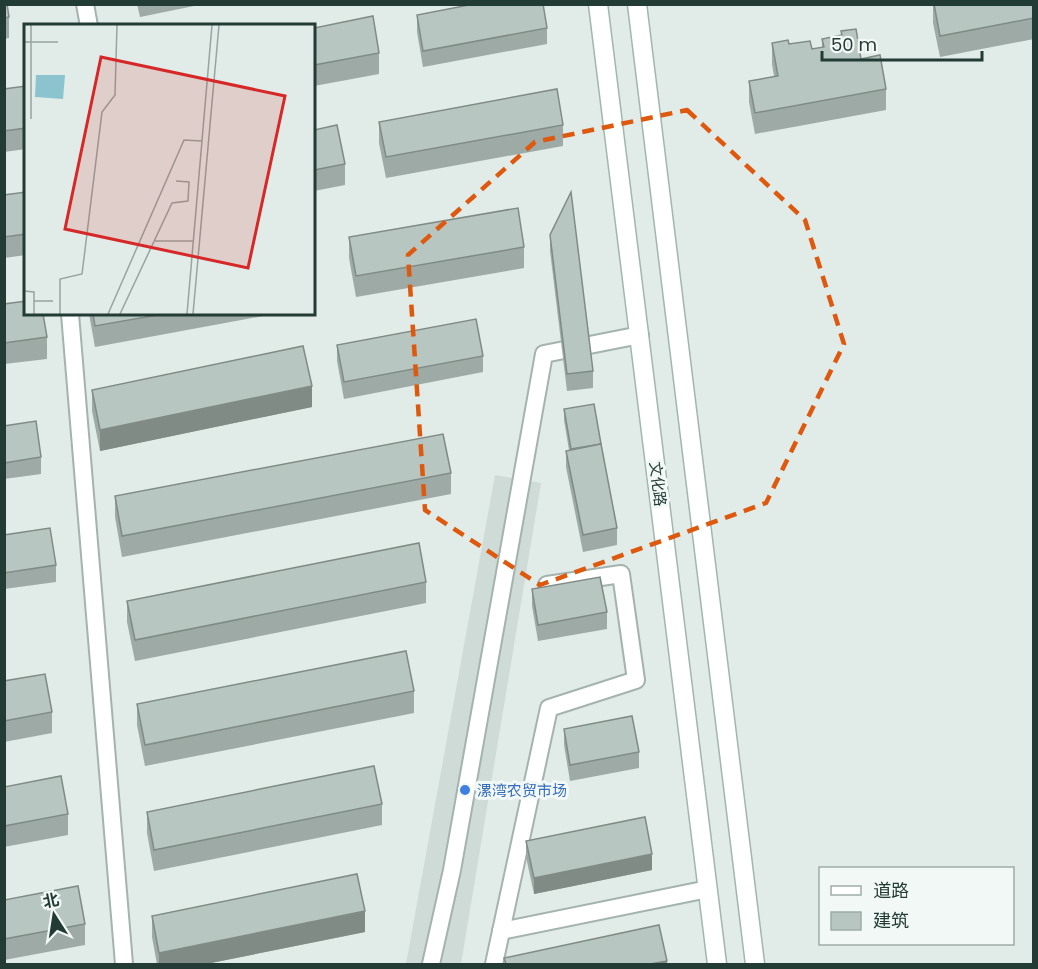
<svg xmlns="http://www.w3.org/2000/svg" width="1038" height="969" font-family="Poppins,'Noto Sans SC',sans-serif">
<rect width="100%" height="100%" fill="#e1ebe7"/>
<path fill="#cfdbd6" d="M495,475l46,8 -80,481h-55z"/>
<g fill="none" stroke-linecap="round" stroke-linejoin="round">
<g stroke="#a4b3ae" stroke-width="20">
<g id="street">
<path d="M85,4l4,22"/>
<path d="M70,314l54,650"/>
<path d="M501,931l207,-42"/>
<path d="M431,964l21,-94 92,-516 96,-19"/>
<path d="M494,964l55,-256 87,-28 -15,-106 -74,11"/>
</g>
</g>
<g stroke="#a0b7af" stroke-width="21">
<g id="secondary">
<path d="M598,4l119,960"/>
<path d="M637,4l118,960"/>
</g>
</g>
<use href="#street" stroke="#fff" stroke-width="16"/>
<use href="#secondary" stroke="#fff" stroke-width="18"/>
</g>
<g fill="#9daaa5">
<path d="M4,4l5,13v21l-5,1z"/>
<path d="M137,4h67l-64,13z"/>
<path d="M933,4h101v35l-94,18 -7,-34z"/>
<path d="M417,15l130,13v16l-124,23 -6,-35z"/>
<path d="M314,28l65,25v21l-65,12z"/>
<path d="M841,31l20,28 25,30v21l-131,24 -6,-32v-21l25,-5 -2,-12v-21l17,1 23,5 10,-1v-9l19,-4z"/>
<path d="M26,86v63l-22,3v-63z"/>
<path d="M379,122l184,3v21l-177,32 -7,-35z"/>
<path d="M314,130l31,34v21l-31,6z"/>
<path d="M26,192v63l-22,3v-63z"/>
<path d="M550,235l43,136v17l-26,3 -17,-140z"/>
<path d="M349,237l175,10v21l-168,29 -7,-39z"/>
<path d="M4,304l43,33v22l-43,5z"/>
<path d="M89,314h185l-179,33z"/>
<path d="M337,345l146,11v16l-139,27 -7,-38z"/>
<path d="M92,390l220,17 -212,44 -8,-40z"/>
<path d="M564,409l37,36 16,83v17l-34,7 -17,-85v-16l3,-1 -5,-30z"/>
<path d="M4,426l37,31v17l-37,5z"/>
<path d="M451,473v21l-329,63 -7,-40v-21z"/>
<path d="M4,535l52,30v17l-52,7z"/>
<path d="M426,582v21l-291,58 -8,-39v-21z"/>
<path d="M532,589l75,23v17l-69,12 -6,-35z"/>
<path d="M4,681l48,31v21l-48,9z"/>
<path d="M414,691v22l-269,53 -8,-41v-21z"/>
<path d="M564,729l75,23v16l-69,13 -6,-36z"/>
<path d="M4,787l64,27v21l-64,12z"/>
<path d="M382,804v21l-228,46 -7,-38v-21z"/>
<path d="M526,841l126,29 -118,24 -8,-37z"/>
<path d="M4,900l81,24v21l-81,15z"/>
<path d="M152,916l213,16 -159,32h-49l-5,-27z"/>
</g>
<g fill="#808b86">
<path d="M312,386v21l-212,44v-21z"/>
<path d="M652,854v16l-118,24v-16z"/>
<path d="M365,911v21l-159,32h-47v-11z"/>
<path d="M667,961v3h-17z"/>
</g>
<g fill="#b7c6c0" stroke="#808b86" stroke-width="1.5">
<path d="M4,4h3l2,13 -5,1z"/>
<path d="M474,4h69l4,24 -124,23 -6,-36z"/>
<path d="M934,4h100v14l-94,18z"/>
<path d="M373,16l6,37 -65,12v-37z"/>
<path d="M856,29l5,30 19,-4 6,34 -131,24 -6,-32 29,-5 -6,-33 16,-3 1,4 21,-3 2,8 12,-2 -2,-8 20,-4 -1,-4z"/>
<path d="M26,86v42l-22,3v-42z"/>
<path d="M557,89l6,36 -177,32 -7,-35z"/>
<path d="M337,125l8,39 -31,6v-40z"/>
<path d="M26,192v42l-22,3v-42z"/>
<path d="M571,192l22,179 -26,3 -17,-139z"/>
<path d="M518,208l6,39 -168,29 -7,-39z"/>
<path d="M26,301v13h17l4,23 -43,6v-39z"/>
<path d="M93,314h70l-68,12z"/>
<path d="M476,319l7,37 -139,26 -7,-37z"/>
<path d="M303,346l9,40 -212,44 -8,-40z"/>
<path d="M594,404l7,40 -30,5 -7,-40z"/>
<path d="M36,421l5,36 -37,6v-37z"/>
<path d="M443,434l8,39 -329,63 -7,-40z"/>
<path d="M601,444l16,84 -34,7 -17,-84z"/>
<path d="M50,528l6,37 -52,8v-38z"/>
<path d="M419,543l7,39 -291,58 -8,-39z"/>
<path d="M600,577l7,35 -69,13 -6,-36z"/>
<path d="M406,651l8,40 -269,54 -8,-41z"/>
<path d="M45,674l7,38 -48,9v-40z"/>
<path d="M632,716l7,36 -69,13 -6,-36z"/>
<path d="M374,766l8,38 -228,46 -7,-38z"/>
<path d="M61,776l7,38 -64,12v-39z"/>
<path d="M645,817l7,37 -118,24 -8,-37z"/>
<path d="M357,874l8,37 -206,42 -7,-37z"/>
<path d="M78,886l7,38 -81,15v-39z"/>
<path d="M659,925l8,36 -17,3h-144l-2,-6z"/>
</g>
<path fill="none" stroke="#de580e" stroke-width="4.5" stroke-dasharray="12 8" stroke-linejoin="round" d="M687,110l118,110 39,124 -78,159 -226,82 -115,-75 -17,-255 127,-113z"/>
<circle fill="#3f7fe0" stroke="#f2f8f5" stroke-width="2" cx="465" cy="790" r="6"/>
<g text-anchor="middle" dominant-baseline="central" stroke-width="6" stroke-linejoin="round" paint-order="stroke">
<g font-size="15" fill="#223b35" stroke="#f2f8f5">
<text transform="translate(658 484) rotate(83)">文化路</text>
</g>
<g font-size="15" fill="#366cbe" stroke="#f2f8f5" text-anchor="start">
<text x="477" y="790">漯湾农贸市场</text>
</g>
</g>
<g transform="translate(24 24)">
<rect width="291" height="291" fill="#e1ebe7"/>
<path d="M12,51h29l-2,24 -28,-2z" fill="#8bc3cf"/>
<path fill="none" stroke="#95a5a0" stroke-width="1.5" d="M7,1v94M0,18h34M131,217h38M0,267l10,1v22M10,277h19M36,290v-35l22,-5 20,-162 13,-17 2,-70M84,290l76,-174 18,1M96,290l52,-111 16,-2 1,-19 -13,-1M163,290l25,-289M169,290l26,-289"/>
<path fill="#d62828" fill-opacity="0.15" stroke="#d62828" stroke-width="3" d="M77,33l184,39 -37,172 -183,-39z"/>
<rect width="291" height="291" fill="none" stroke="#223b35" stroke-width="3"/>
</g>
<rect width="1038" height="969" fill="none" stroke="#223b35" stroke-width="12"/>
<rect x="819" y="867" width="195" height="78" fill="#f2f8f5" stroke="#9faca8" stroke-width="1.5"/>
<rect x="831" y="886" width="30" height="9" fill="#ffffff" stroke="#9faca8" stroke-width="1.5"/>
<text x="873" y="897" font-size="18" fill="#223b35">道路</text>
<rect x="831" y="912" width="30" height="18" fill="#b7c6c0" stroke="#9faca8" stroke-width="1.5"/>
<text x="873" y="927" font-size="18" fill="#223b35">建筑</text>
<g transform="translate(54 915) rotate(348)" stroke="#f2f8f5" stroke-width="4.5" paint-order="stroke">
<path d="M0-4.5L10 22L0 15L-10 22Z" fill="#223b35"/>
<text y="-9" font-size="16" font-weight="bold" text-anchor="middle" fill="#223b35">北</text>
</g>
<path d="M822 51v9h160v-9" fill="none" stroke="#223b35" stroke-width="3"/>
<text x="831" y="51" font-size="18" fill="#223b35" stroke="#f2f8f5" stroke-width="4.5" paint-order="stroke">50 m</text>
</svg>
